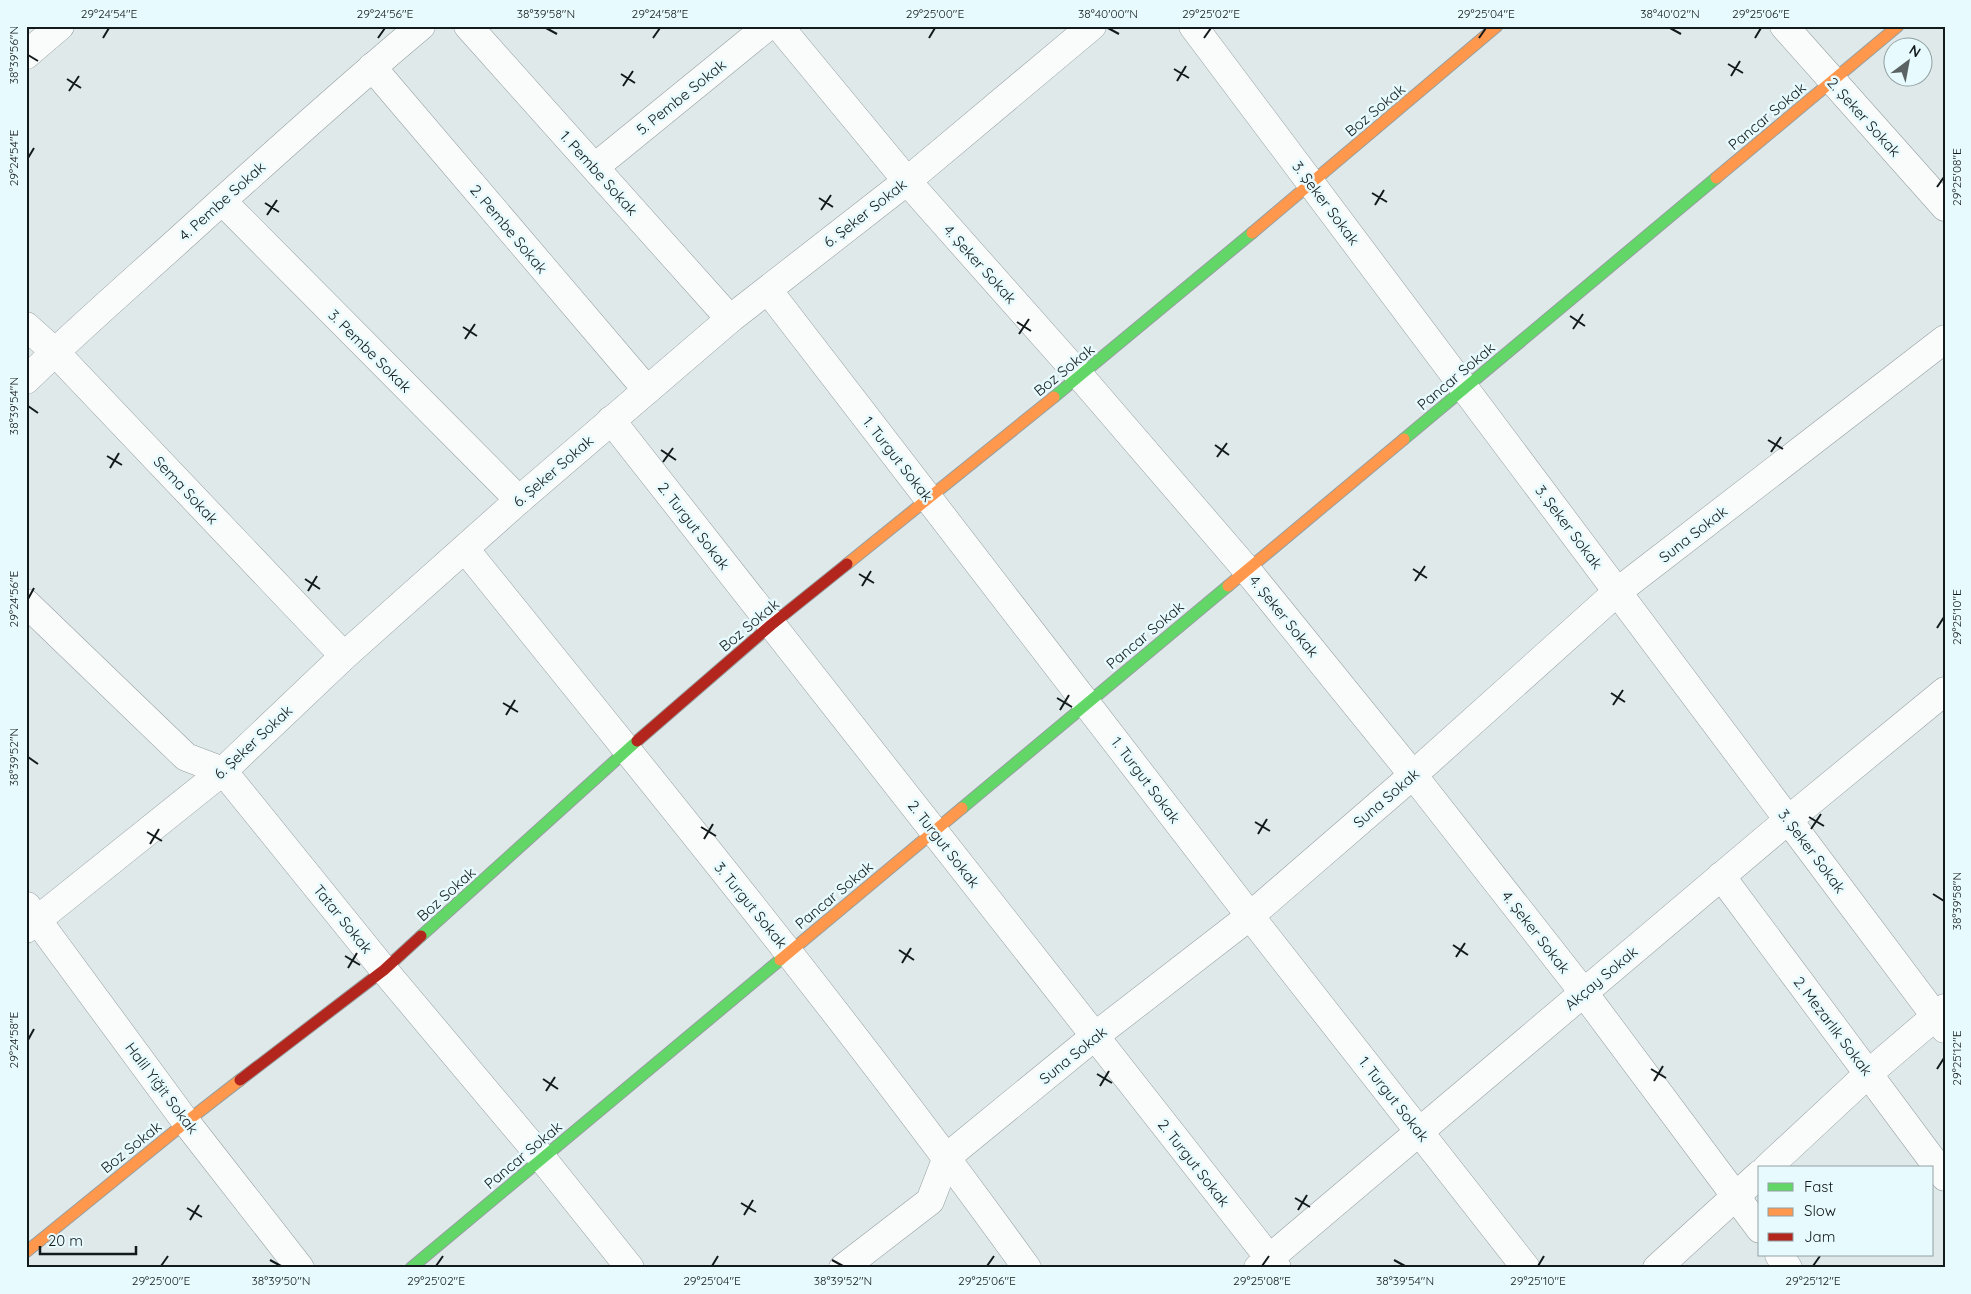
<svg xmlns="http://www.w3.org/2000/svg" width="1971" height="1294" font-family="Quicksand,sans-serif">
<rect width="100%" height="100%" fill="#dfe9ea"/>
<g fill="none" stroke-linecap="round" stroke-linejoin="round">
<g stroke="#979fa0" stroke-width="29">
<g id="street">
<path d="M468,26l262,293"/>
<path d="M779,26l128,155 173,195 167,194 166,205 171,218 176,236"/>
<path d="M1193,26l752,1003"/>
<path d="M1784,26l161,181"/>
<path d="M26,55l34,-29"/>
<path d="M372,67l275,323"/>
<path d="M595,167l173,-141"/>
<path d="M222,201l297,299"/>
<path d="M768,290l482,626 276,352"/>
<path d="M26,326l29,26 289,304"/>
<path d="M26,380c53,-52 110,-101 165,-151 76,-69 151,-137 230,-203"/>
<path d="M611,420l666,848"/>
<path d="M465,549c191,237 384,472 562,719"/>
<path d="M26,603l160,154 37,14 161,199 158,188 88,110"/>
<path d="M1721,876l224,301"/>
<path d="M27,906l159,216 114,146"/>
<path d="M26,929l197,-158 121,-115 175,-156 211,-181 177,-138 185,-155"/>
<path d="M1767,1168l101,-94 77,-66"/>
<path d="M1779,1255l9,13"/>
<path d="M843,1268l87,-67 17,-44 148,-121 155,-120 163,-141 204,-183 328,-253"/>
<path d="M1258,1268l530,-448 157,-129"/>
<path d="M1657,1268l103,-94"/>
</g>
</g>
<g stroke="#979fa0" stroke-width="13">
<g id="fast">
<path d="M1054,397l198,-164"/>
<path d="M1404,439l312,-261"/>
<path d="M962,808l266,-222"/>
<path d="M421,936l216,-195"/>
<path d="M411,1268l369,-308"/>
</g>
</g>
<g stroke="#979fa0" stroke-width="13">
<g id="slow">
<path d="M1716,178l182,-152"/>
<path d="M1252,233l245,-207"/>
<path d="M847,564l207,-167"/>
<path d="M1228,586l176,-147"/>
<path d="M780,960l182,-152"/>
<path d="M26,1252l160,-130 54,-42"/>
</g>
</g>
<g stroke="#979fa0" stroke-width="13">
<g id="jam">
<path d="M637,741l134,-116 76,-61"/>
<path d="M240,1080l144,-110 37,-34"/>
</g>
</g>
<use href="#street" stroke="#fafcfc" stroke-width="28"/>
<use href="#fast" stroke="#63d668" stroke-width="11"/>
<use href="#slow" stroke="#ff974d" stroke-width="11"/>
<use href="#jam" stroke="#b3261e" stroke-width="11"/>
</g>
<path fill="none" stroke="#131a1b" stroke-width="2" d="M546,28l11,6M1108,28l11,6M1670,28l11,6M103,38l6,-10M378,38l7,-10M653,38l7,-10M929,38l6,-10M1204,38l7,-10M1479,38l7,-10M1755,38l6,-10M28,55l10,6M1728,64l15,9M1174,69l15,9M621,74l14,9M1731,76l9,-15M67,79l14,9M1177,81l9,-15M623,86l10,-15M69,91l10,-15M28,158l6,-10M1937,187l7,-10M1372,193l15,9M819,198l14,9M265,203l14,9M1375,205l9,-15M821,210l10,-15M267,215l10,-15M1570,316l15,10M1017,322l14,9M463,327l14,9M1573,329l10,-15M1019,334l10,-15M465,339l10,-15M28,406l10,7M1768,440l15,9M1215,445l14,10M661,450l15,10M1771,452l10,-15M107,456l15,9M1217,457l10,-14M663,462l10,-14M110,468l9,-15M1413,569l14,9M859,574l15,9M305,579l15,10M1415,581l10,-15M862,586l9,-15M308,591l9,-15M28,599l6,-11M1937,628l7,-11M1611,693l14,9M1057,698l15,9M503,703l15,9M1613,705l10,-15M1060,710l9,-15M506,715l9,-15M28,757l10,7M1809,817l15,9M1255,822l15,9M701,827l15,9M1811,829l10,-15M147,832l15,9M1258,834l9,-15M704,839l9,-15M150,844l9,-15M1933,894l11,7M1453,945l15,10M899,950l15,10M345,956l15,9M1456,957l9,-14M902,963l9,-15M348,968l9,-15M28,1040l6,-11M1651,1069l15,9M1937,1069l7,-11M1097,1074l15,9M543,1079l15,10M1654,1081l9,-15M1100,1086l9,-15M546,1091l9,-14M1295,1198l15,9M741,1203l15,9M187,1208l15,9M1298,1210l9,-15M744,1215l9,-15M190,1220l9,-15M270,1260l11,6M832,1260l11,6M1394,1260l11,6M161,1266l7,-10M436,1266l7,-10M712,1266l6,-10M987,1266l7,-10M1262,1266l7,-10M1538,1266l6,-10M1813,1266l7,-10"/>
<g text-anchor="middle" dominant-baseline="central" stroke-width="5" stroke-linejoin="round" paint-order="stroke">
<g font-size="15" fill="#131a1b" stroke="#e7fafd">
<text transform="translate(681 97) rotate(-39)">5. Pembe Sokak</text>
<text transform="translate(1375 110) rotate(-40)">Boz Sokak</text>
<text transform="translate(1767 116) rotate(-40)">Pancar Sokak</text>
<text transform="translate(1864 117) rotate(48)">2. Şeker Sokak</text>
<text transform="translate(599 173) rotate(48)">1. Pembe Sokak</text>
<text transform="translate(222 201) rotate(-42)">4. Pembe Sokak</text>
<text transform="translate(1326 203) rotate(53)">3. Şeker Sokak</text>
<text transform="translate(865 213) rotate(-38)">6. Şeker Sokak</text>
<text transform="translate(509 229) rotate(50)">2. Pembe Sokak</text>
<text transform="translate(980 264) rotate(48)">4. Şeker Sokak</text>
<text transform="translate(370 351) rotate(45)">3. Pembe Sokak</text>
<text transform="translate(1064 370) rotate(-39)">Boz Sokak</text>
<text transform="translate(1456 376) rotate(-40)">Pancar Sokak</text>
<text transform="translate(898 459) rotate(52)">1. Turgut Sokak</text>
<text transform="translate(553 471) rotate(-41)">6. Şeker Sokak</text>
<text transform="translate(186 490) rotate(47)">Sema Sokak</text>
<text transform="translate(694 526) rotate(52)">2. Turgut Sokak</text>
<text transform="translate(1569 527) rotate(53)">3. Şeker Sokak</text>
<text transform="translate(1693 534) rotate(-38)">Suna Sokak</text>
<text transform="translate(1284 616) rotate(51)">4. Şeker Sokak</text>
<text transform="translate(749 625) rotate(-40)">Boz Sokak</text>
<text transform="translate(1145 635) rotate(-40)">Pancar Sokak</text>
<text transform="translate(253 742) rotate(-43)">6. Şeker Sokak</text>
<text transform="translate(1146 780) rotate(53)">1. Turgut Sokak</text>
<text transform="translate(1386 798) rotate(-41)">Suna Sokak</text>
<text transform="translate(944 844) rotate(52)">2. Turgut Sokak</text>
<text transform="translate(1812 851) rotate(53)">3. Şeker Sokak</text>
<text transform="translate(446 894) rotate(-42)">Boz Sokak</text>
<text transform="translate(834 895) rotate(-40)">Pancar Sokak</text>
<text transform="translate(751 905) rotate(51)">3. Turgut Sokak</text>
<text transform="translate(343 919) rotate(51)">Tatar Sokak</text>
<text transform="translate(1536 932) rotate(52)">4. Şeker Sokak</text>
<text transform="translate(1601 978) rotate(-40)">Akçay Sokak</text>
<text transform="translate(1833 1026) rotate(53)">2. Mezarlık Sokak</text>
<text transform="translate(1073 1055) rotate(-39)">Suna Sokak</text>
<text transform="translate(162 1088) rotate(53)">Halil Yiğit Sokak</text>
<text transform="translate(1394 1099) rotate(52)">1. Turgut Sokak</text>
<text transform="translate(131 1147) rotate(-39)">Boz Sokak</text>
<text transform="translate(523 1155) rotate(-40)">Pancar Sokak</text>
<text transform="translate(1194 1163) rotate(52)">2. Turgut Sokak</text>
</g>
</g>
<rect width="1971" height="1294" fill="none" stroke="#e7fafd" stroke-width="55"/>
<rect x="1758" y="1166" width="175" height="90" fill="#e7fafd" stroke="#92a0a3"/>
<rect x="1768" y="1183" width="25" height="8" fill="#63d668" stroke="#92a0a3"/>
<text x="1804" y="1192" font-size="15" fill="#131a1b">Fast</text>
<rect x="1768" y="1208" width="25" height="8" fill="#ff974d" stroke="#92a0a3"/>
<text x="1804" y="1216" font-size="15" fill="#131a1b">Slow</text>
<rect x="1768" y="1233" width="25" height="8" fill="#b3261e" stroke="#92a0a3"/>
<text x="1804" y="1242" font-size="15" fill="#131a1b">Jam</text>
<g transform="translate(1908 62) rotate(32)"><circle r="24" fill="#e7fafd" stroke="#92a0a3"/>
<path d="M0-4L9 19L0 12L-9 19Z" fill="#5a6263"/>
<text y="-8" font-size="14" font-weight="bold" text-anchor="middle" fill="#131a1b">N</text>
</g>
<path d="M40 1246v8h96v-8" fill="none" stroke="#131a1b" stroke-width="2.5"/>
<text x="48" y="1246" font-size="15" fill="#131a1b" stroke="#e7fafd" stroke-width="4" paint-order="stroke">20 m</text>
<rect x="28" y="28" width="1916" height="1238" fill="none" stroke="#131a1b" stroke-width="2"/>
<g font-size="12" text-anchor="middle" fill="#131a1b">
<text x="109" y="18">29°24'54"E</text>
<text x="385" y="18">29°24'56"E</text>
<text x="546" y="18">38°39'58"N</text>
<text x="660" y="18">29°24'58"E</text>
<text x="935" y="18">29°25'00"E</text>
<text x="1108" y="18">38°40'00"N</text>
<text x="1211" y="18">29°25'02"E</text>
<text x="1486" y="18">29°25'04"E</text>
<text x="1670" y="18">38°40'02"N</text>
<text x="1761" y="18">29°25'06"E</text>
<text transform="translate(14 55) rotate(-90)" y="4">38°39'56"N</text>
<text transform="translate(14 158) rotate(-90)" y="4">29°24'54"E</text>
<text transform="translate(1957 177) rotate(-90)" y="4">29°25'08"E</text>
<text transform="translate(14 406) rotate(-90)" y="4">38°39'54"N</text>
<text transform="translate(14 599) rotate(-90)" y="4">29°24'56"E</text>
<text transform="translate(1957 617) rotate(-90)" y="4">29°25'10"E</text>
<text transform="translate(14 757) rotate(-90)" y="4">38°39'52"N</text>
<text transform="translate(1957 901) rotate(-90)" y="4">38°39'58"N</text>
<text transform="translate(14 1040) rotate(-90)" y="4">29°24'58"E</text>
<text transform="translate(1957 1058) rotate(-90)" y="4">29°25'12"E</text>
<text x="161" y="1285">29°25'00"E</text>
<text x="281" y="1285">38°39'50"N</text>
<text x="436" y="1285">29°25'02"E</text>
<text x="712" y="1285">29°25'04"E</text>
<text x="843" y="1285">38°39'52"N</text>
<text x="987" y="1285">29°25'06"E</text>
<text x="1262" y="1285">29°25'08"E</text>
<text x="1405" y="1285">38°39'54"N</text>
<text x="1538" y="1285">29°25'10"E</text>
<text x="1813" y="1285">29°25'12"E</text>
</g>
</svg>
